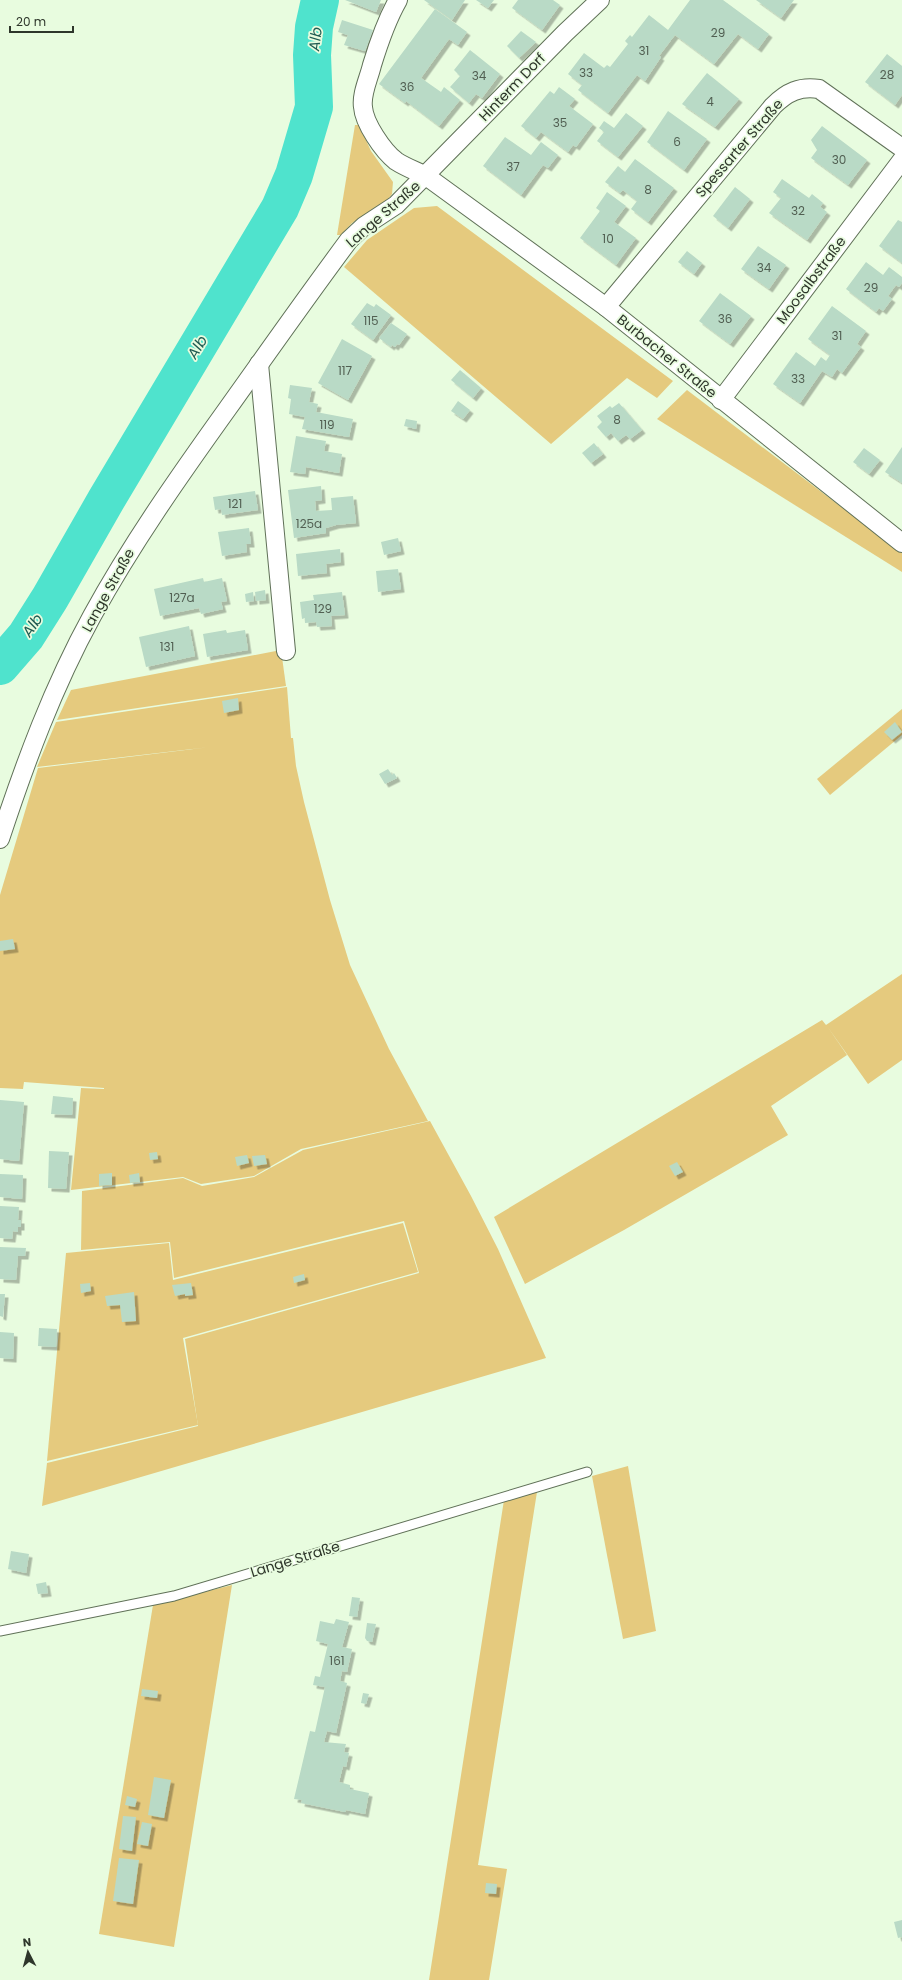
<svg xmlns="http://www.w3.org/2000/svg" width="902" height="1980" font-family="Poppins,sans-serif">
<defs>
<filter id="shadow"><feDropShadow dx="3.5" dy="3.5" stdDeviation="0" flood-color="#0004"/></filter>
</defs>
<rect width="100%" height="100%" fill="#e8fcdf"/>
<g fill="#e5ca7e">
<path d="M355,125h4l12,26 22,31 -1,12 -6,8 -34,21 -11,12h-4z"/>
<path d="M437,206l236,175 -16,17 -30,-20 -76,66 -207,-177 23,-27 47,-32z"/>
<path d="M687,390l215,163v19l-245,-153z"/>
<path d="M281,650l5,36 -229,34 14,-30z"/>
<path d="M287,687l4,51h2l3,28 8,36 26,98 20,65 39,84 39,72 -127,28 -47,27 -53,8 -18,-7 -112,13 10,-102 23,1v54v-55l-80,-6 -1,7 -23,-1v-193l38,-127 172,-21 -173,20 19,-45z"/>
<path d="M902,709v26l-72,60 -13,-16z"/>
<path d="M902,974v86l-34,24 -41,-58 20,29 -76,51 17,29 -164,95 -99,54 -31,-67 328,-197 4,5z"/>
<path d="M430,1121l41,75 27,53 48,109 -504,148 5,-43 151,-37 -13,-87 234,-66 -15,-52 -230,57 -4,-36 -89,8 1,-59 101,-13 19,8 52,-9 49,-27z"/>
<path d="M403,1223l15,49 -235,66 15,87 -151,36 19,-208 103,-10 4,37z"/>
<path d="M628,1466l28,165 -33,8 -31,-163z"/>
<path d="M537,1492l-59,373 29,4 -18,111h-60l75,-480z"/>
<path d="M232,1585l-58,362 -75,-13 54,-329z"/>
</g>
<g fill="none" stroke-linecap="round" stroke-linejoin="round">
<path stroke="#4fe3cd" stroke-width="38" d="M0,666l26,-30 24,-38 56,-98 174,-292 14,-33 20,-68 -2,-52 2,-28 6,-27"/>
</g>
<g fill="#b9dac6" filter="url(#shadow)">
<path d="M345,0h36l-5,12z"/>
<path d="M424,0h41l-13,20z"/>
<path d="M476,0h18l-6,8z"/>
<path d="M518,0h35l7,5 -18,25 -30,-22z"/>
<path d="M690,0h33l46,34 -11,15 -20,-15 -24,30 -39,-29 -16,21 2,1 -16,24 -8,-6 -29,38 -30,-23 4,-5 -14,-11 16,-21 20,15 3,-3 3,2 18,-23 -3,-3 5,-6 2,2 17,-22 19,15z"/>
<path d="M756,0h38l-13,18z"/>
<path d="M435,9l32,23 -9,13 -9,-6 -28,39 20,14 3,-5 16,13 -21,26 -33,-25 -1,2 -26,-19z"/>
<path d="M342,20l31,10 -8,21 -21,-6 4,-10 -10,-3z"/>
<path d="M521,31l15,11 -17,16 -12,-12z"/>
<path d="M470,50l30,24 -18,24 -6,-4 -7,9 -19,-16 10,-11 -6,-6z"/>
<path d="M887,54l15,12v29l-7,10 -30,-23z"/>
<path d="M707,73l32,26 -24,28 -33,-23z"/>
<path d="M559,87l16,12 -6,7 24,18 -17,23 -3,-2 -5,7 -27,-20 -5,6 -15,-12 29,-35 4,3z"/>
<path d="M668,111l39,28 -23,31 -37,-28z"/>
<path d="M626,113l17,13 -25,31 -21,-16 7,-9 -5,-4 5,-7 10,7z"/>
<path d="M822,126l45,34 -19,25 -37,-27 6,-8 -6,-10z"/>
<path d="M505,137l26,18 10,-13 17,13 -10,13 -5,-3 -22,30 -38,-29z"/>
<path d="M635,159l39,29 -26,34 -17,-13 6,-8 -14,-11 -3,3 -15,-11 13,-16 7,6z"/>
<path d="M782,179l27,19 3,-4 11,9 -3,4 7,5 -20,28 -38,-27 12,-15 -8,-6z"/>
<path d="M735,187l15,12 -22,29 -15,-12z"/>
<path d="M607,192l19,14 -12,16 22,16 -20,27 -36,-27 20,-27 -4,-3z"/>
<path d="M898,220l4,2v41l-23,-17z"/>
<path d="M758,246l28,19 -17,24 -28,-20z"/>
<path d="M687,251l15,12 -8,11 -16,-12z"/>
<path d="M866,262l17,13 6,-8 13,10v6l-3,4 -3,-2 -8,11 4,3 -9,12 -4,-3 -3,4 -30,-23z"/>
<path d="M720,293l31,23 -21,28 -31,-23z"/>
<path d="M367,303l7,4 2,-3 15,11 -18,25 -22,-16z"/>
<path d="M832,306l34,25 -9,13 4,3 -19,26 -5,-4 -5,8 -10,-6 -22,32 -27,-19 23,-32 19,14 6,-9 5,4 4,-6 -22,-16z"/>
<path d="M391,323l16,11 -8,11 -2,-1 -2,3 -3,-2 -1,2 -12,-9z"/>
<path d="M342,339l30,17 -24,44 -30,-17z"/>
<path d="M460,370l21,18 -8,10 -22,-18z"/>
<path d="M290,385l22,3 -3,14 9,2 -2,8 37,7 -4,18 -47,-8 3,-12 -16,-3 2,-15 -3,-1z"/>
<path d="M458,401l12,9 -7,9 -12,-8z"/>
<path d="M619,403l23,27 -12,9 -4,-4 -8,6 -7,-8 -5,4 -9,-10 5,-5 -5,-6 13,-10 2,2z"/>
<path d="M406,419l11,2 -1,8 -12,-3z"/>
<path d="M296,436l30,5 -2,10 18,3 -3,19 -33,-6 -1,7 -15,-2z"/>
<path d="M594,443l9,11 -12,9 -9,-10z"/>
<path d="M902,447v36l-17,-11z"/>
<path d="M864,448l16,12 -11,14 -16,-12z"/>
<path d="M321,486l1,14 -7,1 1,10 16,-1 -1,-12 22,-2 3,27 -20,2 -10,3v5l-32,5 -6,-48z"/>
<path d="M255,491l3,19 -36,5 -1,-6 -6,1 -2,-13z"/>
<path d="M249,528l2,16h-5l1,8 -25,4 -4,-24z"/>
<path d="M398,538l3,13 -17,4 -3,-13z"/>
<path d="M340,549l1,13 -15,2 1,9 -29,3 -2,-22z"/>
<path d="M398,569l3,20 -23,3 -2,-21z"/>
<path d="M203,578l1,4 18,-4 5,23 -6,1 2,7 -22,5 -2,-6 -39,8 -6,-27z"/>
<path d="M265,590l1,10 -10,1 -1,-9z"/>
<path d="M253,592l1,9 -8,1 -1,-8z"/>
<path d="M342,592l3,23 -14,1 1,10 -15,1 -1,-5 -11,1v-5l-3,1 -2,-17 14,-2 -1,-5z"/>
<path d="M189,626l6,30 -49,11 -7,-30z"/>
<path d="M226,630l1,3 18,-3 3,20 -41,7 -4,-23z"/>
<path d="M238,698l1,12 -15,3 -2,-12z"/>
<path d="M895,722l7,10 -10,8 -8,-8z"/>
<path d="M388,769l4,6 2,-2 3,5 -12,6 -6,-10z"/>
<path d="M13,939l2,10 -15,2v-10z"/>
<path d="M53,1096l20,2 -1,17 -21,-1z"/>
<path d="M0,1100l24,2 -5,59 -19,-2z"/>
<path d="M49,1151l20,1 -3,37 -18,-1z"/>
<path d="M157,1152l1,7 -8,1 -1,-7z"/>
<path d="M247,1155l2,8 -12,3 -2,-9z"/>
<path d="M265,1155l2,9 -13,2 -2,-10z"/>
<path d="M677,1162l6,10 -8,4 -6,-10z"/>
<path d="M112,1173v12l-13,1v-12z"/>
<path d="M139,1173l1,9 -10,1 -1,-8z"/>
<path d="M0,1174l23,1 -1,24 -22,-2z"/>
<path d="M0,1206l19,1 -1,13h3v7h-3v5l-5,-1 -1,8 -12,-1z"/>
<path d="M0,1247l26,1 -1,8h-7l-2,24 -16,-1z"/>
<path d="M304,1274l1,6 -11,3 -1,-6z"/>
<path d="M90,1283l1,8 -10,2 -1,-9z"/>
<path d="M191,1283l2,12 -8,1v-2l-10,2 -3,-11z"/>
<path d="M134,1292l2,29 -14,1 -2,-17 -13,1 -2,-10z"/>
<path d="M0,1294h5l-2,23 -3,-1z"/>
<path d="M39,1328l18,1 -1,18 -18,-1z"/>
<path d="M0,1332l14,1 -1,26 -13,-1z"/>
<path d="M11,1551l18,3 -3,19 -18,-4z"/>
<path d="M46,1582l2,11 -10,1 -2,-10z"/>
<path d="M352,1597l8,1 -3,19 -8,-1z"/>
<path d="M336,1619l13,3 -7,25 10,2 -5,23 -5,-1 -2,10 7,2 -11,50 -9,-2 -3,11 22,2 -2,8 5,1 -3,14 -3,-1 -4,16 11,3v4l19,4 -4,21 -19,-4 -1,2 -44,-9 1,-3 -8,-1 16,-68 5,1 10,-45 -12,-2 2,-9 5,1 8,-33 -12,-3 4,-20 14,3z"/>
<path d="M367,1623l9,1 -4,18 -5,-1 -2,-3z"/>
<path d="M142,1689l16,2 -1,7 -16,-2z"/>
<path d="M363,1693l6,1 -3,10 -5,-1z"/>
<path d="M154,1777l17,3 -7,38 -16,-3z"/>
<path d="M127,1796l10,3 -2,8 -10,-2z"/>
<path d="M123,1816l13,1 -4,34 -13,-2z"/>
<path d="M142,1822l10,2 -4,22 -11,-2z"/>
<path d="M119,1858l20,2 -6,44 -20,-3z"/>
<path d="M486,1883l11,1 -1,10 -11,-1z"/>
<path d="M902,1920v17l-4,1 -4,-16z"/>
</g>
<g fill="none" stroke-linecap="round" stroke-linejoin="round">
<g stroke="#607158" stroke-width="11">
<path id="service" d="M0,1631l174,-35 413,-124"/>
</g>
<g stroke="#607158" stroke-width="20">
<g id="minor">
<path d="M398,0c-12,21 -19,42 -26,65 -3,13 -11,29 -9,42 1,16 20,44 33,54 9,6 20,10 30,15l180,131 296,236"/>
<path d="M606,307l167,-201c14,-14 27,-20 46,-17l83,59"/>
<path d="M259,364l27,287"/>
<path d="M721,400l181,-240"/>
<path d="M0,839c25,-76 53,-152 92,-223 40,-73 88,-141 136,-208 40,-56 80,-113 121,-168l15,-14 32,-21 169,-172 35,-33"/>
</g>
</g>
<use href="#service" stroke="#fff" stroke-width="9"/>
<use href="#minor" stroke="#fff" stroke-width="18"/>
</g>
<g text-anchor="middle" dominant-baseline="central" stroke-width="3.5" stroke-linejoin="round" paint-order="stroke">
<g font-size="12" fill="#515f52">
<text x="718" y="32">29</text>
<text x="644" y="50">31</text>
<text x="586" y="72">33</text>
<text x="887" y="74">28</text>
<text x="479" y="75">34</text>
<text x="407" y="86">36</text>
<text x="710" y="101">4</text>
<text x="560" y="122">35</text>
<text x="677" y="141">6</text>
<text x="839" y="159">30</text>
<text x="513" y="166">37</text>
<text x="648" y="189">8</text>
<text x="798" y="210">32</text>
<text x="608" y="238">10</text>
<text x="764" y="267">34</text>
<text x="871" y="287">29</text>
<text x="725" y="318">36</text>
<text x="371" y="320">115</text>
<text x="837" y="335">31</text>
<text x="345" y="370">117</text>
<text x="798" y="378">33</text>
<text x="617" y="419">8</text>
<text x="327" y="424">119</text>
<text x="235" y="503">121</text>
<text x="309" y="523">125a</text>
<text x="182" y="597">127a</text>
<text x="323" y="608">129</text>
<text x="167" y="646">131</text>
<text x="337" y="1660">161</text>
</g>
<g font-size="14" fill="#2e362b" stroke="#e8fcdf">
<text transform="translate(512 87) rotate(-46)">Hinterm Dorf</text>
<text transform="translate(739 148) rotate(-49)">Spessarter Straße</text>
<text transform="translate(383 214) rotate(-41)">Lange Straße</text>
<text transform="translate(811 280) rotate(-53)">Moosalbstraße</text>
<text transform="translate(667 356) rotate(39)">Burbacher Straße</text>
<text transform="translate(108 590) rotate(-61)">Lange Straße</text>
<text transform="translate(295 1559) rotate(-17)">Lange Straße</text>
</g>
<g font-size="15" font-style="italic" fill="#1f5b52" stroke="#e8fcdf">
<text transform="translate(315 39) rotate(-83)">Alb</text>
<text transform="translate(197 347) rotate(-59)">Alb</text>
<text transform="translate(32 625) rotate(-55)">Alb</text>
</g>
</g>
<g transform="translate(28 1952) rotate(354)" stroke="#e8fcdf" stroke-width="3" paint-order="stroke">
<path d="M0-3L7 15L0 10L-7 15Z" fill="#2e362b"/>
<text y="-6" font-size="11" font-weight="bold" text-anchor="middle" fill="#2e362b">N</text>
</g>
<path d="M10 26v6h63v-6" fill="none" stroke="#2e362b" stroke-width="2"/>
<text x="16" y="26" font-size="12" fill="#2e362b" stroke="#e8fcdf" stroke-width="3" paint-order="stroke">20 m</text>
</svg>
